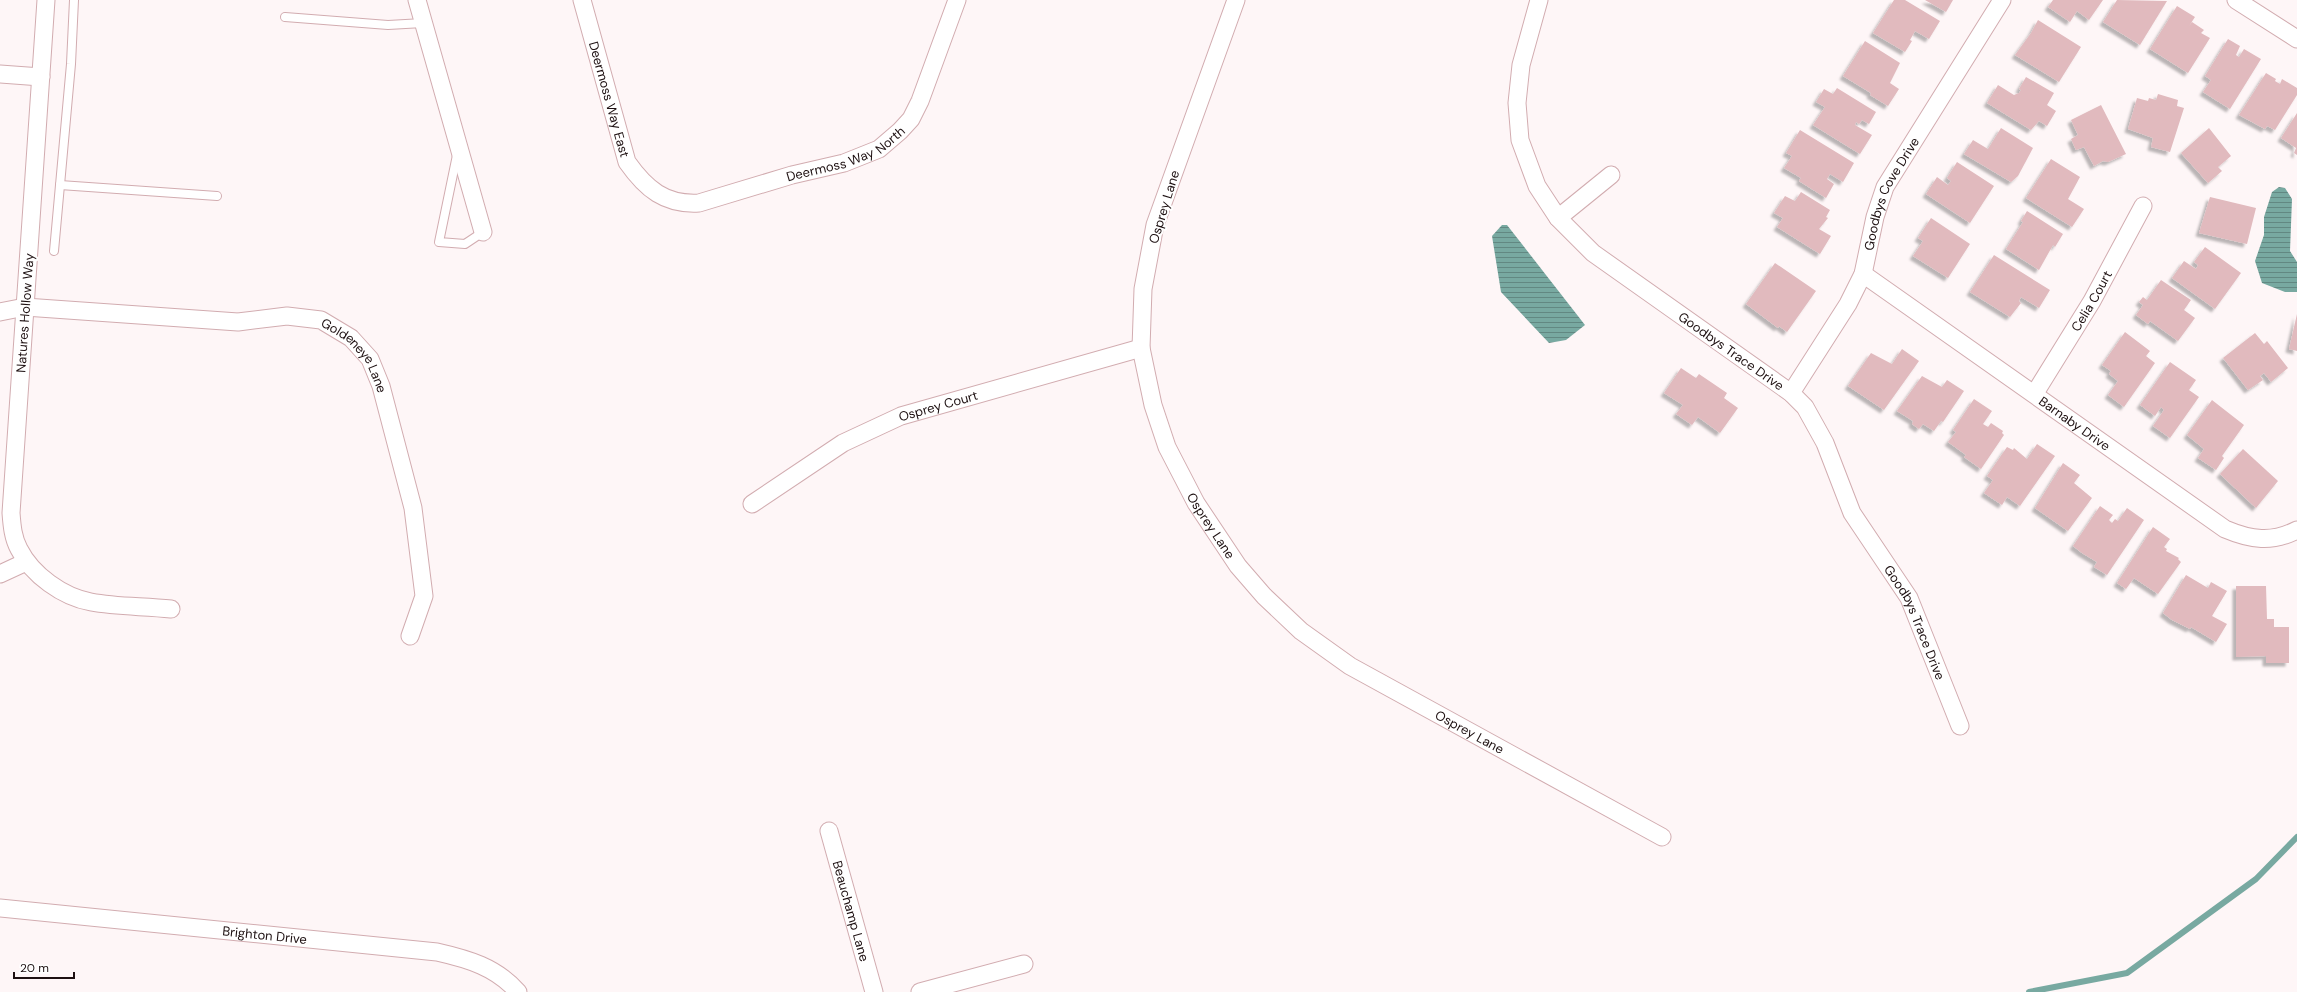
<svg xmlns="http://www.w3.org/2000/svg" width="2297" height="992" font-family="'DM Sans',sans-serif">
<defs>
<pattern id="water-rules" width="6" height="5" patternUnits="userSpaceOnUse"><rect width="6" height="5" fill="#78a9a1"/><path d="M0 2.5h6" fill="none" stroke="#628882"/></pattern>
<filter id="shadow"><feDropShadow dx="-3.5" dy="3.5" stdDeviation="1" flood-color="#0004"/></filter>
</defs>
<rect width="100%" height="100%" fill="#fef6f7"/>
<g fill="url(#water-rules)">
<path d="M2279,187l6,1 7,11 -2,52 7,11v30h-12l-23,-9 -7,-22 9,-26v-18l8,-25z"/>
<path d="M1502,225h5l78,100 -19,15 -17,3 -48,-51 -9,-56z"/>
</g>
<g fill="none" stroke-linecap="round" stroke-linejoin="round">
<path stroke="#78a9a1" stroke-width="6" d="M2029,992l98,-19 129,-94 41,-42"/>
</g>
<g fill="#e1babe" filter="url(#shadow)">
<path d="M1894,0h11l35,21 -11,18 -14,-8 -5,9 2,1 -7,11 -32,-19z"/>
<path d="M1925,0h28l-7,12z"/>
<path d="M2053,0h50l-14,20 -12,-9 -7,11 -22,-15z"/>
<path d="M2117,0l50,1 -27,44 -37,-23z"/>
<path d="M2177,6l18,11 -6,9 3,-4 12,8 -3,3 9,5 -22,35 -38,-24z"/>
<path d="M2038,20l43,27 -22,35 -44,-27 16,-22z"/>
<path d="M2228,39l12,7 -4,9 3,2 5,-8 17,10 -31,50 -27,-17 8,-12 -6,-4z"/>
<path d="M1865,41l35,22 -10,20 9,6 -11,17 -18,-11 1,-2 -28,-17z"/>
<path d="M2266,73l10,6 -1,2 5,3 2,-5 15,9v7l-22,35 -8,-4 -2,3 -26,-14z"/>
<path d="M2026,77l28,16 -7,12 9,6 -9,15 -8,-5 -8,9 -44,-27 11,-18 16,10 5,-2 2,-3 -2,-1z"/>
<path d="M1837,88l39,24 -7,12 -7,-4 -3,4 -3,-2 -1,3 17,10 -12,19 -47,-29 12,-18 -9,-5 8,-13 9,5z"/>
<path d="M2158,94l20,6 -1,6 7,2 -14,44 -19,-5 2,-9 -25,-9 9,-31 11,3 1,-3 7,2z"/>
<path d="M2101,105l25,49 -18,8 -5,-1 -9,5 -10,-19 -8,3 -5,-11 7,-4 -7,-15z"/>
<path d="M2297,113v42l-3,-2 2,-5 -15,-10z"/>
<path d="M2001,128l32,20 -15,28 -7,6 -47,-28 9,-14 15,9z"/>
<path d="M2209,128l22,28 -13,11 4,4 -14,12 -27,-30z"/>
<path d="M1800,130l54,33 -11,19 -13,-8 -3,5 7,5 -8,14 -27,-17 2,-3 -17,-10 8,-12 -6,-3z"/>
<path d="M2051,159l29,18 -12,22 16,10 -12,18 -46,-29z"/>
<path d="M1957,162l37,24 -24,37 -44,-29 11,-17 11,8 3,-4 -4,-3z"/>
<path d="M1801,192l29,18 -4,7 2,1 -9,11 12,7 -11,18 -43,-27 6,-9 -9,-5 11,-17 10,5z"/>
<path d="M2210,197l46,11 -9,36 -48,-11z"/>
<path d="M2027,211l36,23 -8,13 -2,-2 -14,25 -33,-21 17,-27 -2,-1z"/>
<path d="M1931,218l39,26 -22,34 -35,-22 10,-15 -5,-3z"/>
<path d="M2205,247l36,26 -26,36 -43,-31 12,-17 12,8 2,-4 -4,-3z"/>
<path d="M1994,255l56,35 -11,18 -18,-11 -2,4 2,2 -11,14 -40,-25z"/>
<path d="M1775,263l41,28 -29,41 -8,-6 -1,2 -32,-24z"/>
<path d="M2161,280l30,20 -7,10 11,8 -17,23 -28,-20 -2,3 -12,-9 7,-10 -4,-3 4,-5 4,3z"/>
<path d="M2297,314v37l-8,-2z"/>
<path d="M2125,332l25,19 -4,5 9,7 -31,44 -16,-12 10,-14 -9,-7 2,-3 -9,-6z"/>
<path d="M2255,333l9,11 3,-3 21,27 -17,14 -7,-9 -4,3 3,4 -15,10 -25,-32z"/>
<path d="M1902,349l17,12 -35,49 -36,-24 23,-33 21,11z"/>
<path d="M2170,362l26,18 -7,10 10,7 -29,41 -17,-12 11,-16 -3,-3 -6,9 -15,-11z"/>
<path d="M1681,368l15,10 3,-4 28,19 -3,5 14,10 -18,25 -22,-16 -6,8 -16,-11 7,-9 -19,-12z"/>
<path d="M1922,376l20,11 5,-7 17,11 -21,31 -2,-1 -7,10 -11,-7 -4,5 -7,-5 1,-3 -16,-10z"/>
<path d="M1974,399l18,12 -9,13 5,3 3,-4 12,8 -1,2 2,2 -23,34 -17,-12 2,-2 -18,-13 8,-10 -3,-2z"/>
<path d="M2212,400l32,25 -22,31 2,2 -8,12 -18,-12 6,-9 -17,-14z"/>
<path d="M2037,444l18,12 -35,50 -13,-9 -5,8 -18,-12 9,-13 -6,-4 20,-29 6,3 1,-2 13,11z"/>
<path d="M2243,449l35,32 -22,27 -36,-34z"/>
<path d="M2063,463l17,12 -6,8 18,15 -24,33 -33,-23z"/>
<path d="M2100,506l13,9 -4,5 3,3 3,-4 3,2 9,-13 17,12 -37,55 -13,-8 3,-5 -15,-9 -9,-7z"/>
<path d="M2153,527l17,12 -6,8 3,2 -1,2 13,7 -1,1 3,3 -23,32 -24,-16 -8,11 -9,-6z"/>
<path d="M2186,575l22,13 3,-6 16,9 -15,25 15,8 -11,18 -25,-15 -1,2 -18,-9 -9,-7z"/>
<path d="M2236,586h30l1,33h7v8h15v36h-23v-7l-30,1z"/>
</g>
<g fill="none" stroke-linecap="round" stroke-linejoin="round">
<g stroke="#d2acb0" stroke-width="10">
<g id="lane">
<path d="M285,17l103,8 35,-2"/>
<path d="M457,155l-18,87 26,2 18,-12"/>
<path d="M60,185l157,11"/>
<path d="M54,251l17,-187 3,-64"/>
</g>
</g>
<g stroke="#d2acb0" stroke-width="19">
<g id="street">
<path d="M46,0l-35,513c1,13 2,25 8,36 13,26 44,48 72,53 26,5 54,4 80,7"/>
<path d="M417,0l66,232"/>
<path id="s1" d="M582,0l45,162c19,27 38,43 72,41l93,-28 52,-12 35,-14 21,-18 11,-12 9,-18 37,-101"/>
<path id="s2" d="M1236,0l-81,225 -12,64 -2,59 12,57 14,42 29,56 42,63 26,30 37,35 49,35 312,171"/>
<path id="s3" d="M1539,0l-18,65 -4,38 3,37 17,46 21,32 35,35 198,140 14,14 20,36 27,70 57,85 51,128"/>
<path d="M2236,0l61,39"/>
<path d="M0,74l41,3"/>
<path d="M1558,218l53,-43"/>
<path id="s4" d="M1863,274l362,255c26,11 47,14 72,1"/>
<path id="s5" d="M0,312l25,-5 213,15 49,-6 34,4 30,18 19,21 11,27 32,122 11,88 -14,40"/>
<path id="s6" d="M1791,393l57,-89 15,-30 12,-57 10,-30 117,-187"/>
<path id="s7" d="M2035,393l57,-92 51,-95"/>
<path id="s8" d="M752,504l91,-61 58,-27 240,-68"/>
<path d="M0,574l26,-12"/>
<path id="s9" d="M829,831l45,161"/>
<path id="s10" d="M0,908l437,44c31,7 59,15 81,40"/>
<path d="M920,992l104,-28"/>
</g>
</g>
<use href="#lane" stroke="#fff" stroke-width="8"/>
<use href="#street" stroke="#fff" stroke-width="17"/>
</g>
<g text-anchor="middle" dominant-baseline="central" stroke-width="4" stroke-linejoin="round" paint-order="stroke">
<g font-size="13" fill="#1d1011" stroke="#fff">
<text stroke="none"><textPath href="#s1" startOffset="103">Deermoss Way East</textPath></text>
<text stroke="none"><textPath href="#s1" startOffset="411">Deermoss Way North</textPath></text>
<text stroke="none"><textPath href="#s6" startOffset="225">Goodbys Cove Drive</textPath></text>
<text transform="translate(1164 207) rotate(-73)">Osprey Lane</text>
<text stroke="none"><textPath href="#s7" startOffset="108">Celia Court</textPath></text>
<text transform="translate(25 313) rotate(-86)">Natures Hollow Way</text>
<text stroke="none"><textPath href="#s3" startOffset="449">Goodbys Trace Drive</textPath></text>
<text stroke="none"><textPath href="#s5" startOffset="373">Goldeneye Lane</textPath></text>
<text stroke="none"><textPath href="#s8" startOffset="212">Osprey Court</textPath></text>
<text stroke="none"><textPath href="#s4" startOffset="259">Barnaby Drive</textPath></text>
<text stroke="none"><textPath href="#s2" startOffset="556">Osprey Lane</textPath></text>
<text stroke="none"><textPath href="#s3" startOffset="785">Goodbys Trace Drive</textPath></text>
<text stroke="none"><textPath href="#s2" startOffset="892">Osprey Lane</textPath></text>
<text stroke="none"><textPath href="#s9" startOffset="83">Beauchamp Lane</textPath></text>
<text stroke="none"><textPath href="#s10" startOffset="266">Brighton Drive</textPath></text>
</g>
</g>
<path d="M14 972v6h60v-6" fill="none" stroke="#1d1011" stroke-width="2"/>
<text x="20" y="972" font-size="12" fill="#1d1011" stroke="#ffffff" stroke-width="3" paint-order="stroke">20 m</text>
</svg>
